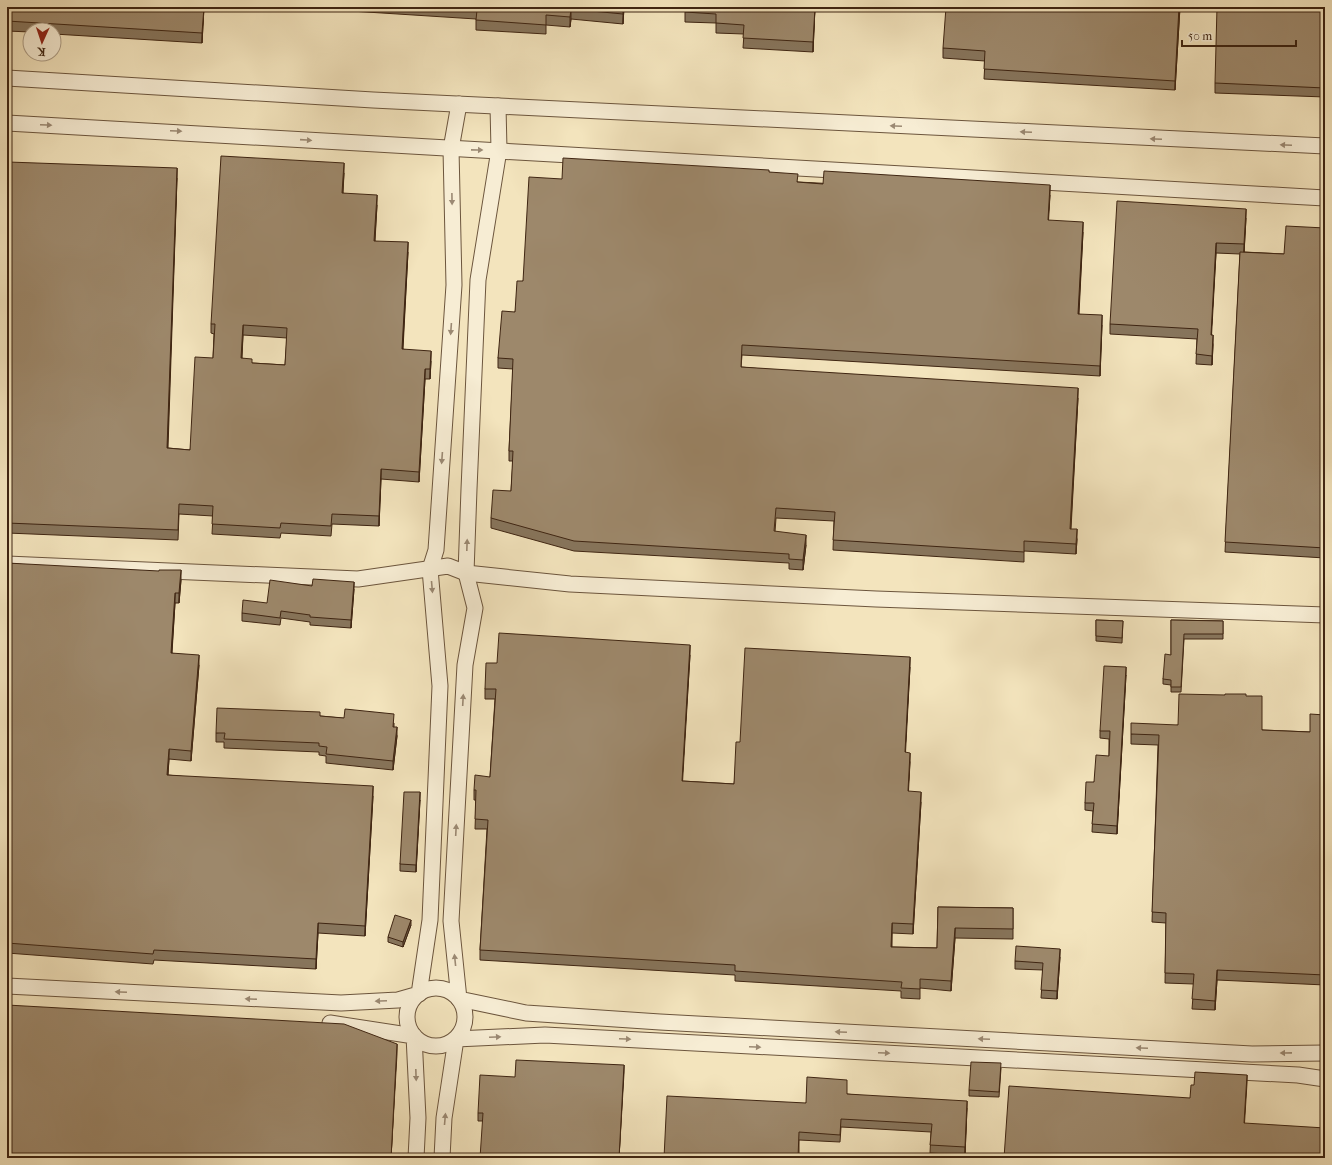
<svg xmlns="http://www.w3.org/2000/svg" width="1332" height="1165" font-family="'IM FELL French Canon',serif">
<rect width="100%" height="100%" fill="#f3e4bd"/>
<filter id="stains"><feTurbulence type="fractalNoise" baseFrequency=".005" numOctaves="4"/><feColorMatrix values="0 0 0 0 .2 0 0 0 0 .09 0 0 0 0 .02 0 0 0 .5 -.17"/></filter>
<radialGradient id="worn" r=".72"><stop offset=".6" stop-color="#630" stop-opacity="0"/><stop offset="1" stop-color="#630" stop-opacity=".3"/></radialGradient>
<g fill="none" stroke-linecap="round" stroke-linejoin="round">
<g stroke="#6c553d" stroke-width="17">
<g id="minor">
<path d="M7,78l366,22 952,46"/>
<path d="M498,106l1,44 -21,130 -9,209 -3,84 9,35 -10,57 -14,256 8,78 67,14 134,9 592,32 73,-1"/>
<path d="M7,123l1318,75"/>
<path d="M7,564l351,15 90,-13 18,7 104,11 306,15 449,16"/>
<path d="M7,986l334,17 57,-3 21,-6 11,-74 10,-234 -10,-117 6,-19 18,-265 -3,-136 8,-45"/>
<circle cx="436" cy="1017" r="29"/>
<path d="M330,1023l84,13 4,82 -2,40"/>
<path d="M442,1158l2,-40 12,-79 89,-4 753,40 27,4"/>
</g>
</g>
<use href="#minor" stroke="#f7edd4" stroke-width="15"/>
</g>
<g fill="#87755c" stroke="#3f2512" fill-rule="evenodd">
<path d="M7,7h197l-2,36 -148,-9v-4h-24v2l-23,-1z"/>
<path d="M288,7h336l-1,17 -52,-5 -1,8 -24,-2v9l-70,-4v-11z"/>
<path d="M654,7h161l-2,45 -70,-4 1,-14 -28,-1v-10l-31,-1v-13z"/>
<path d="M1180,7l-5,83 -191,-11 1,-18 -42,-3v-10z"/>
<path d="M1325,7v90l-110,-4v-10z"/>
<path d="M769,172l29,10 252,13 -2,25 35,12 -4,82 23,11 -2,51 -358,-21 -1,12 337,31 -7,131 6,10 -1,15 -52,-3v11l-191,-12 1,-29 -58,-3 -1,14 31,13 -3,25 -14,-1v-6l-215,-12 -83,-23v-10l20,-27 2,-30h-4v-10l4,-82 -15,-1v-10l17,-46 8,-31 39,-102z"/>
<path d="M344,173l-1,20 34,12 -2,36 33,11 -5,97 28,12 -1,18h-5l-6,103 -38,-3 -2,47 -47,-2 -1,12 -50,-3 -1,5 -68,-4 1,-18 -34,-2 -1,26 -171,-7v-339l170,-16 -9,270 22,2 23,-92 1,-24 -3,-1v-9zM243,335l44,3 -2,27 -33,-2 -10,-5z"/>
<path d="M1246,218l-2,34 40,2 41,-26v330l-100,-6 15,-298 -24,-1 -5,82 2,10 -1,20 -16,-1 1,-25 -87,-5v-10z"/>
<path d="M7,563l174,17 -2,23h-4l-3,50 27,12 -8,96 -22,-2 -1,16 205,21 -8,140 -47,-3 -2,36 -162,-9 -1,4 -146,-11z"/>
<path d="M312,586l42,3 -3,39 -41,-3v-3l-29,-4 -1,7 -38,-4v-8z"/>
<path d="M1096,620l27,1 -1,22 -26,-2z"/>
<path d="M1171,620l52,1v18h-39l-3,53h-10v-7l-8,-1v-5l8,-24z"/>
<path d="M690,655l-8,126 52,3 6,-42 170,-75 -5,85 5,10 -2,29 13,11 -8,132 -21,-1v14l45,1 1,-41 75,1v31l-58,-1 -4,53 -31,-3v11l-19,-1v-7l-166,-10v-6l-255,-15v-10l7,-121h-12l1,-29h-2v-10l16,-13 5,-78h-10v-10l12,-26z"/>
<path d="M1126,675l-9,159 -25,-2 1,-21 -8,-1v-7l9,-21 15,-26v-17l-9,-1v-7z"/>
<path d="M1225,695l21,1 16,34 48,2 15,-17v270l-108,-5 -2,30 -23,-1 2,-25 -29,-1 1,-60 -14,-1 6,-177 -27,-1v-10l47,-9z"/>
<path d="M320,716l74,7v4l3,9 -4,34 -67,-7v-7l-7,-1v-3l-95,-4v-6h-8v-9z"/>
<path d="M420,800l-4,72 -16,-1v-7z"/>
<path d="M411,925l-8,22 -15,-5v-5z"/>
<path d="M1060,957l-3,42 -16,-1 2,-28 -28,-1v-8z"/>
<path d="M1001,1068l-2,29 -30,-1v-6z"/>
<path d="M624,1073l-142,48h-4v-8l37,-36z"/>
<path d="M847,1094l120,14 -2,47 -35,-2 1,-21 -90,-5 -1,15 -41,-2v18h-135l142,-55z"/>
</g>
<g fill="#6e5f4b" stroke="#3f2512">
<path d="M204,7l-2,36v-10z"/>
<path d="M623,7h1l-1,17z"/>
<path d="M815,7l-2,45v-10z"/>
<path d="M1179,7h1l-5,83v-9z"/>
<path d="M571,9v10l-1,8v-10z"/>
<path d="M344,163v10l-2,30v-10z"/>
<path d="M177,168v10l-10,280v-10z"/>
<path d="M1050,185v10l-2,35v-10z"/>
<path d="M377,195v10l-3,46v-10z"/>
<path d="M1246,209v9l-2,36v-10z"/>
<path d="M1083,222v10l-5,92v-10z"/>
<path d="M408,242v10l-6,107v-10z"/>
<path d="M1216,243v10l-5,92v-10z"/>
<path d="M1102,315v10l-2,51v-10z"/>
<path d="M243,325v10l-2,33v-10z"/>
<path d="M1213,335v10l-1,20v-9z"/>
<path d="M431,351v10l-1,18v-10z"/>
<path d="M425,369v10l-6,103v-10z"/>
<path d="M1078,388v10l-8,141v-10z"/>
<path d="M381,469v10l-2,47v-10z"/>
<path d="M1077,529v10l-1,15v-10z"/>
<path d="M806,535v10l-3,25v-10z"/>
<path d="M181,570v10l-2,23v-10z"/>
<path d="M354,582v7l-3,39v-8z"/>
<path d="M175,593v10l-4,60v-10z"/>
<path d="M690,645v10l-8,136v-10z"/>
<path d="M199,655v10l-8,96v-10z"/>
<path d="M910,657v10l-5,95v-10z"/>
<path d="M1126,667v8l-9,159v-8z"/>
<path d="M397,727v9l-4,34v-9z"/>
<path d="M169,749v10l-2,26v-10z"/>
<path d="M910,753v9l-2,39v-10z"/>
<path d="M373,786v10l-8,140v-10z"/>
<path d="M420,792v8l-4,72v-7z"/>
<path d="M921,792v10l-8,132v-10z"/>
<path d="M411,920v5l-8,22v-5z"/>
<path d="M318,923v10l-2,36v-10z"/>
<path d="M892,923v10l-1,23v-9z"/>
<path d="M955,928v10l-4,53v-10z"/>
<path d="M1060,949v8l-3,42v-8z"/>
<path d="M1217,970v10l-2,30v-9z"/>
<path d="M397,1044v10l-6,104z"/>
<path d="M624,1065v8l-5,85z"/>
<path d="M1247,1075v8l-3,48v-8z"/>
<path d="M967,1101v7l-2,47v-8z"/>
</g>
<g fill="#9d886b" stroke="#3f2512" fill-rule="evenodd">
<path d="M7,7h197l-2,26 -195,-12z"/>
<path d="M438,7h185v7l-52,-5 -1,8 -24,-2v10l-70,-5 1,-10z"/>
<path d="M685,7h130l-2,35 -70,-4 1,-13 -28,-2v-9l-31,-2z"/>
<path d="M946,7h233l-4,74 -191,-12 1,-18 -42,-3z"/>
<path d="M1217,7h108v81l-110,-5z"/>
<path d="M221,156l123,7 -2,30 35,2 -3,46 34,1 -6,107 29,2 -1,18h-5l-6,103 -38,-3 -2,47 -47,-2 -1,12 -50,-3 -1,5 -68,-4 1,-18 -34,-2 -1,26 -171,-7v-329l1,-32 169,6 -10,280 23,2 5,-93 18,1 2,-34h-4zM243,325l44,3 -2,37 -33,-2v-4l-11,-1z"/>
<path d="M563,158l206,12v2l29,2 -1,8 26,2 1,-13 226,14 -2,35 35,2 -5,92 24,1 -2,51 -358,-21 -1,22 337,21 -8,141h7l-1,15 -52,-3v11l-191,-12 2,-28 -59,-4 -2,23 32,4 -3,25 -14,-1v-5l-215,-13 -83,-23 2,-28 18,1 2,-40h-4l4,-92 -15,-1 4,-47 13,1 2,-31h6l6,-104 33,2z"/>
<path d="M1117,201l129,8 -2,35 -28,-1 -5,92h2l-1,21 -16,-2 2,-25 -88,-5z"/>
<path d="M1286,226l39,2v320l-100,-6 15,-290 44,2z"/>
<path d="M7,563l152,8v-1h22l-2,23h-4l-4,60 28,2 -8,96 -22,-2 -2,26 206,11 -8,140 -47,-3 -2,36 -162,-9 -1,4 -146,-11z"/>
<path d="M313,579l41,3 -3,38 -41,-3v-2l-29,-4 -1,7 -38,-5 1,-13 24,3 3,-23 42,6z"/>
<path d="M1096,620l27,1 -1,17 -26,-2z"/>
<path d="M1171,620l52,1v13h-39l-3,53h-10v-7l-8,-1 2,-25 6,1z"/>
<path d="M499,633l191,12 -8,136 52,3 2,-42h4l5,-94 165,9 -5,95 5,1 -2,38 13,1 -8,132 -21,-1 -1,24 46,1 1,-41 75,1v21l-58,-1 -4,53 -31,-2v10l-19,-1 1,-6 -167,-11v-6l-255,-15 8,-130 -13,-1 1,-29h-2l1,-15 15,2 6,-88h-11l1,-26h11z"/>
<path d="M1104,666l22,1 -9,159 -25,-2 2,-21h-9l1,-21h8l2,-27 13,1 1,-25h-10z"/>
<path d="M1179,694l46,1v-1h21v2h16v34l48,2v-18l15,1v260l-108,-5 -2,31 -23,-2 2,-25 -29,-1 1,-60 -14,-1 7,-177 -28,-1v-11l47,2z"/>
<path d="M217,708l103,4v4l24,2 1,-9 49,5 -1,13h4l-4,34 -67,-7 1,-7 -8,-1v-3l-95,-4 1,-6h-9z"/>
<path d="M404,792h16l-4,73 -16,-1z"/>
<path d="M395,915l16,5 -8,22 -15,-5z"/>
<path d="M1016,946l44,3 -3,42 -16,-1 2,-27 -28,-2z"/>
<path d="M7,1005l337,19 53,20 -6,114h-384z"/>
<path d="M516,1060l108,5 -5,93h-139l3,-45h-5l2,-38 35,2z"/>
<path d="M971,1062l30,1 -2,29 -30,-2z"/>
<path d="M1195,1072l52,3 -3,48 81,5v30h-321l5,-72 181,12 1,-13h3z"/>
<path d="M807,1077l40,3v14l120,7 -2,46 -35,-2 2,-21 -91,-5 -1,16 -41,-3 -1,26h-134l3,-62 139,7z"/>
</g>
<defs><path id="oneway-solid" d="M-6-.8H1V-3.2L6.5 0L1 3.2V.8H-6Z"/></defs>
<g fill="#9b8973">
<use href="#oneway-solid" transform="translate(46 125) rotate(3)"/>
<use href="#oneway-solid" transform="translate(896 126) rotate(-177)"/>
<use href="#oneway-solid" transform="translate(176 131) rotate(3)"/>
<use href="#oneway-solid" transform="translate(1026 132) rotate(-177)"/>
<use href="#oneway-solid" transform="translate(1156 139) rotate(-177)"/>
<use href="#oneway-solid" transform="translate(306 140) rotate(4)"/>
<use href="#oneway-solid" transform="translate(1286 145) rotate(-177)"/>
<use href="#oneway-solid" transform="translate(477 150) rotate(1)"/>
<use href="#oneway-solid" transform="translate(452 199) rotate(89)"/>
<use href="#oneway-solid" transform="translate(451 329) rotate(94)"/>
<use href="#oneway-solid" transform="translate(442 458) rotate(94)"/>
<use href="#oneway-solid" transform="translate(467 545) rotate(-88)"/>
<use href="#oneway-solid" transform="translate(432 587) rotate(85)"/>
<use href="#oneway-solid" transform="translate(463 700) rotate(-87)"/>
<use href="#oneway-solid" transform="translate(456 830) rotate(-87)"/>
<use href="#oneway-solid" transform="translate(455 960) rotate(-96)"/>
<use href="#oneway-solid" transform="translate(121 992) rotate(-177)"/>
<use href="#oneway-solid" transform="translate(251 999) rotate(-177)"/>
<use href="#oneway-solid" transform="translate(381 1001) rotate(177)"/>
<use href="#oneway-solid" transform="translate(841 1032) rotate(-177)"/>
<use href="#oneway-solid" transform="translate(495 1037) rotate(-3)"/>
<use href="#oneway-solid" transform="translate(625 1039) rotate(3)"/>
<use href="#oneway-solid" transform="translate(984 1039) rotate(-177)"/>
<use href="#oneway-solid" transform="translate(755 1047) rotate(3)"/>
<use href="#oneway-solid" transform="translate(1142 1048) rotate(-177)"/>
<use href="#oneway-solid" transform="translate(884 1053) rotate(3)"/>
<use href="#oneway-solid" transform="translate(1286 1053) rotate(179)"/>
<use href="#oneway-solid" transform="translate(416 1075) rotate(88)"/>
<use href="#oneway-solid" transform="translate(445 1119) rotate(-85)"/>
</g>
<rect width="1332" height="1165" fill="none" stroke="#f3e4bd" stroke-width="24"/>
<rect x="8" y="8" width="1316" height="1149" fill="none" stroke="#3f2512" stroke-width="2"/>
<rect x="12" y="12" width="1308" height="1141" fill="none" stroke="#3f2512"/>
<g transform="translate(42 42) rotate(183)"><circle r="19" fill="#f7edd4" stroke="#ad9d86"/>
<path d="M0-3L7 15L0 10L-7 15Z" fill="#8f2418"/>
<text y="-6" font-size="11" font-weight="bold" text-anchor="middle" fill="#3f2512">K</text>
</g>
<path d="M1182 40v6h114v-6" fill="none" stroke="#3f2512" stroke-width="2"/>
<text x="1188" y="40" font-size="12" fill="#3f2512" stroke="#f7edd4" stroke-width="3" paint-order="stroke">50 m</text>
<rect width="100%" height="100%" filter="url(#stains)"/>
<rect width="100%" height="100%" fill="url(#worn)"/>
</svg>
